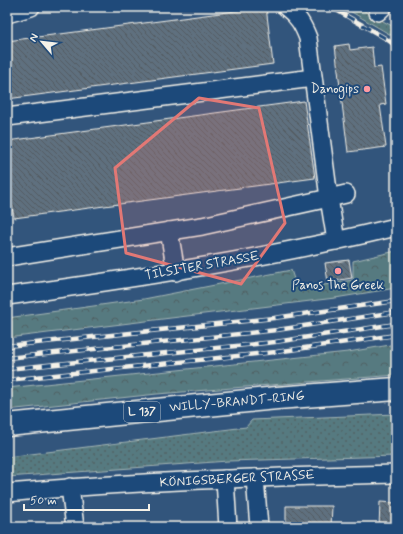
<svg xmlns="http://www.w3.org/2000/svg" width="403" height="534" font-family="Mynerve,sans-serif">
<defs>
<pattern id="grass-dots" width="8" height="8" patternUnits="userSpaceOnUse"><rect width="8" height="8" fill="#567a80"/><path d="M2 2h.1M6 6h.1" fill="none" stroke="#506163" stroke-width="1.8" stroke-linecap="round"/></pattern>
<pattern id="forest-crowns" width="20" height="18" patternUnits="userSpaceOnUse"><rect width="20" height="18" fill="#567a80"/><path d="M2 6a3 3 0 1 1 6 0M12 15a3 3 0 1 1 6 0" fill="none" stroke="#506163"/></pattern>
<pattern id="building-back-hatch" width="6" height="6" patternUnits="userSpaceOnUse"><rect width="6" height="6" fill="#5f707f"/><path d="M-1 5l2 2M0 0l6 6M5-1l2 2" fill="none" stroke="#535a60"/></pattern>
</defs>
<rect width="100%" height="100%" fill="#1f4a7a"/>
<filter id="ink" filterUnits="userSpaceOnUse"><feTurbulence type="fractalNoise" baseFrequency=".025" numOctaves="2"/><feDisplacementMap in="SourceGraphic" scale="8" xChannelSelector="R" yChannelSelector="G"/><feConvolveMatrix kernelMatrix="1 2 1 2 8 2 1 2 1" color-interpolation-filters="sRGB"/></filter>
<g filter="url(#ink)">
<rect fill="#32557c" x="7" y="7" width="389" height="520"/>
<g fill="url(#grass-dots)" stroke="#a5b6b4">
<path d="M343,7h14l37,20 2,-1v12z"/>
<path d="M396,414v42l-168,5 -221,16v-20l239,-30 6,-7z"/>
</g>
<g fill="url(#forest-crowns)" stroke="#a5b6b4">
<path d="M396,251v37l-61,10 -328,40v-20l137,-19 147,-29 5,15h28l29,-5v-19z"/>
<path d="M396,344v31l-239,19 -150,16v-22l341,-36z"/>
</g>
<g fill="url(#building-back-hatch)" stroke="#f4f1e8">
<path d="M266,7l7,57 -266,35v-58z"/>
<path d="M349,44l1,6 22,-3 2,21 7,-1 5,37 -6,1 6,42 -38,5 -13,-106z"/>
<path d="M304,101l11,77 -301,40 -3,-18 -4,1v-60z"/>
<path d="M349,260l3,18 -24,4 -3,-19z"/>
<path d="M380,502l16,1v24h-17z"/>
<path d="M286,506h46l-1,21h-45z"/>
</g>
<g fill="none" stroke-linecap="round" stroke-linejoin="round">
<g stroke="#f4f1e8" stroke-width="20">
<g id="minor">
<path d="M286,7c12,9 17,18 22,31l21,160 17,-4"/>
<path d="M378,12l5,-5"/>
<path d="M7,14l24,-7"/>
<path d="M7,117l306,-39"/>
<path d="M169,231l7,41"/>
<path d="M7,257l195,-31 127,-28 7,43"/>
<path d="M7,296c131,-18 261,-38 389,-69"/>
<path d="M255,478l4,49"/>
<path d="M225,479l3,48"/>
<path d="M70,487l5,40"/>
<path d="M7,493c129,-12 259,-16 389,-19"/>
</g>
</g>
<g stroke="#f4f1e8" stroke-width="25">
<path id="major" d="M7,425l270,-27 119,-9"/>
</g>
<use href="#minor" stroke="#1f4a7a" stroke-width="17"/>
<use href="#major" stroke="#1f4a7a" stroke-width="22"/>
<g stroke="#f4f1e8" stroke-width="4.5">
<g id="rail">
<path d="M331,7l54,31 11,8"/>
<path d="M7,346l267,-28 122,-17"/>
<path d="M7,358l270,-28 119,-18"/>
<path d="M7,369l268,-27 121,-18"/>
<path d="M7,380l269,-28 120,-17"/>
</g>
</g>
<use href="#rail" stroke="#1f4a7a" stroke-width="3" stroke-dasharray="9" stroke-linecap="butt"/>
</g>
</g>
<path fill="#e27875" fill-opacity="0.2" stroke="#e27875" stroke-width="3" stroke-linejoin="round" d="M199,98l60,10 26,115 -44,61 -115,-31 -11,-85z"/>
<g fill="#ff9aa2" stroke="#1f4a7a" stroke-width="1.5">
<circle cx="367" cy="89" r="4"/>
<circle cx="338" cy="271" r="4"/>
</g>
<g text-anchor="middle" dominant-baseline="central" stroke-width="4" stroke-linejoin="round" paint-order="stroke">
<rect fill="#1f4a7a" stroke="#b4bfc7" stroke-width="1" x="124" y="402" width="36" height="20" rx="3"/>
<g font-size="12" font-weight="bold" fill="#f4f1e8">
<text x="142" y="412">L 137</text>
</g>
<g font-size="13" fill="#f4f1e8" stroke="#1f4a7a" text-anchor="end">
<text x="359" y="89">Danogips</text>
<text x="338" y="285" text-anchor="middle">Panos The Greek</text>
</g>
<g font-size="13" fill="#f4f1e8" stroke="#1f4a7a">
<text transform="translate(202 266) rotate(-10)">TILSITER STRASSE</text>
<text transform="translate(237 402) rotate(-5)">WILLY-BRANDT-RING</text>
<text transform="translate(237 479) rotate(-3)">KÖNIGSBERGER STRASSE</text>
</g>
</g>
<rect width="403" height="534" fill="none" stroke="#1f4a7a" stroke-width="24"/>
<rect x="12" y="12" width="379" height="510" fill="none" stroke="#f4f1e8" stroke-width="1.5" filter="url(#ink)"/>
<g transform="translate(42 42) rotate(298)" stroke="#1f4a7a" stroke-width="3" paint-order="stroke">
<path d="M0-3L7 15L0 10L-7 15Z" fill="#f4f1e8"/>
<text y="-6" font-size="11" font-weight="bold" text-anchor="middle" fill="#f4f1e8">N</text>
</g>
<path d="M24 504v6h125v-6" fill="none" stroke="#f4f1e8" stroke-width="2"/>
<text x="30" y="504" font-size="12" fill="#f4f1e8" stroke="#1f4a7a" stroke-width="3" paint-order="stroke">50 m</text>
</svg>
